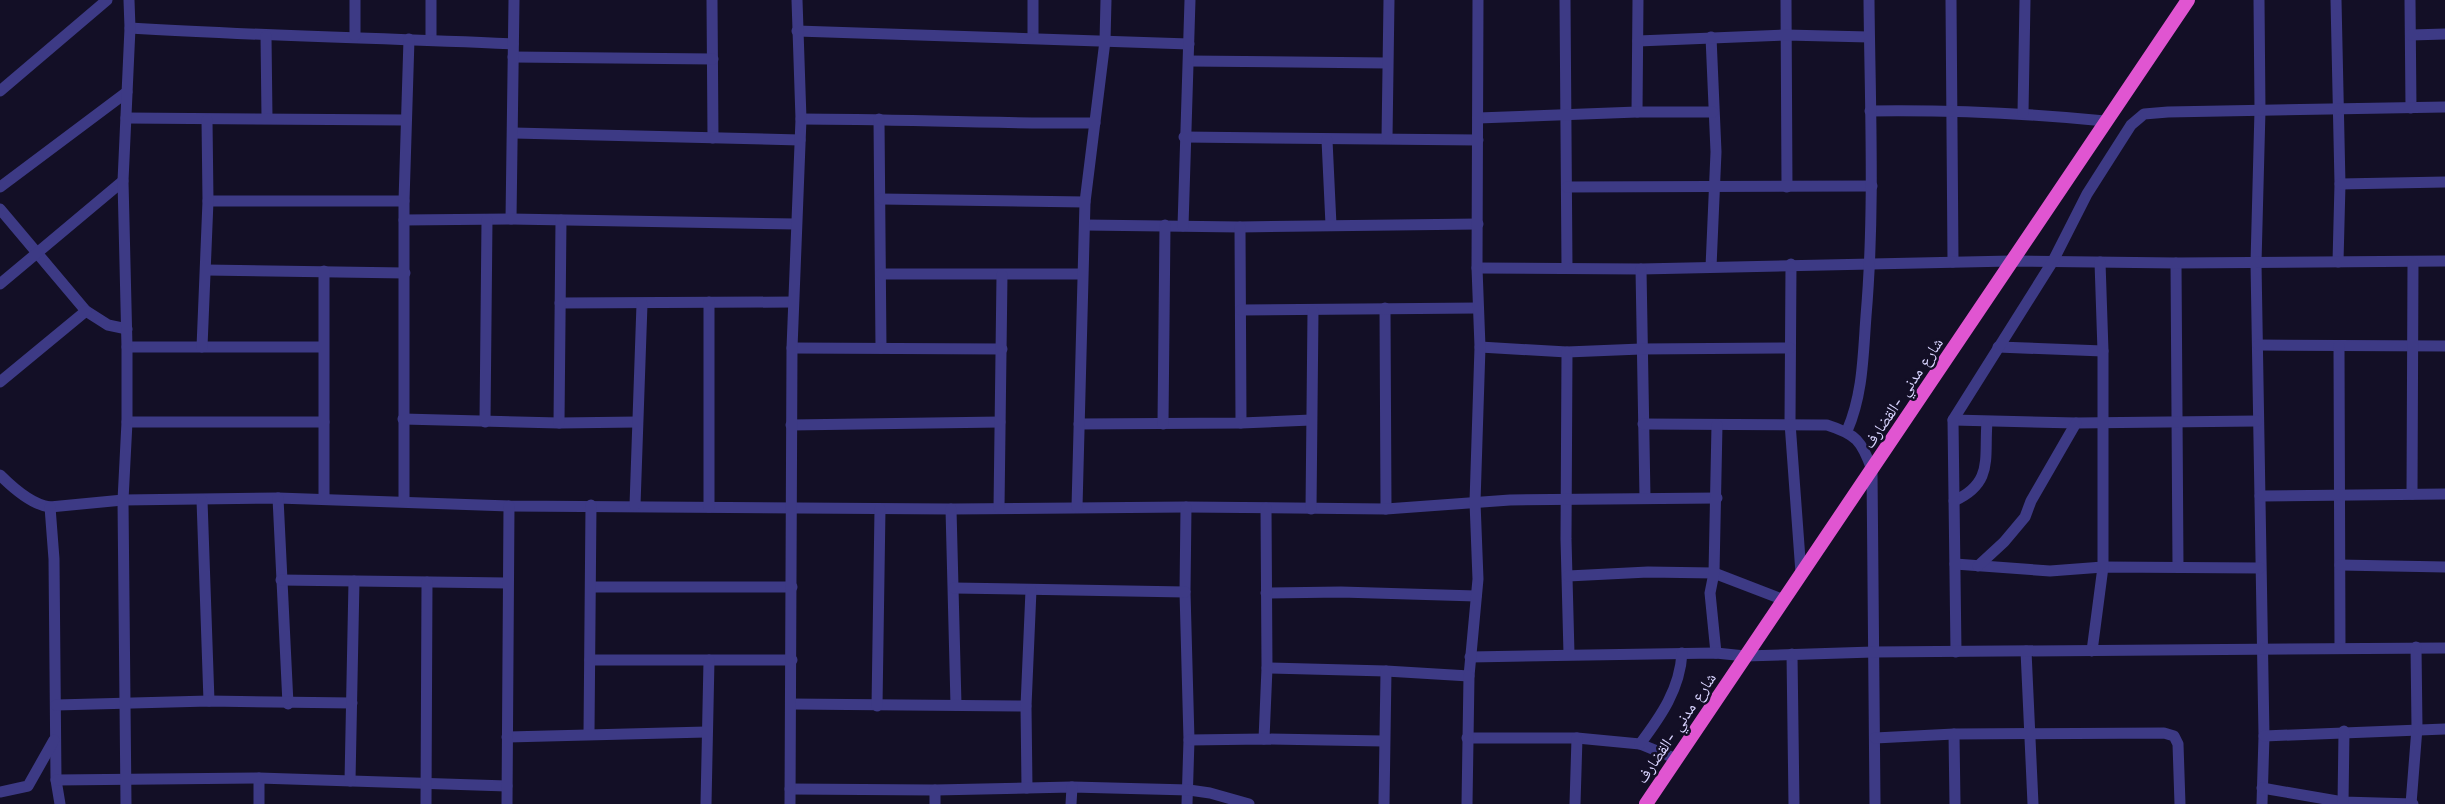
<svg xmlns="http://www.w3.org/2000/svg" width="2445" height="804" font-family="'Work Sans','Noto Naskh Arabic',sans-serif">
<rect width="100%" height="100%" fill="#130f26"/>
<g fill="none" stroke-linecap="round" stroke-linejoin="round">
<g stroke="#3d3a85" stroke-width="11">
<path d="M431,0v40"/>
<path d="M712,0l1,138"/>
<path d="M1033,0v38"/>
<path d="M1565,0l2,268"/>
<path d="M1786,0l1,187"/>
<path d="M1951,0l2,262"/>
<path d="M2259,0l1,110 -4,153 8,473 -2,68"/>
<path d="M2336,0l4,184 -2,78"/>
<path d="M2410,0l1,108"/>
<path d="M130,28c128,8 255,10 383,16"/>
<path d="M797,31l392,13"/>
<path d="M2411,35l34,-1"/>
<path d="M266,36l1,82"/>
<path d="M355,36v-36"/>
<path d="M1711,37l5,115 -5,115"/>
<path d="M1638,41l148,-6 83,2"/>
<path d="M513,57l200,2"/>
<path d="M1189,61l198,2"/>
<path d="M0,91l107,-91"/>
<path d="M1870,111c79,-1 156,2 235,10"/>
<path d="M1637,112l1,-112"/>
<path d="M2023,113l2,-113"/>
<path d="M126,118l280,2"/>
<path d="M1478,118l159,-6h76"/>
<path d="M801,119c98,0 195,5 294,4"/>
<path d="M879,119l2,229"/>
<path d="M514,133l286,7"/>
<path d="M1184,137l294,3"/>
<path d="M1387,138l2,-138"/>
<path d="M1327,140l4,85"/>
<path d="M2340,184l105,-2"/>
<path d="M0,187l127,-95"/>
<path d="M1567,187l305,-1"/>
<path d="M881,199l204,3"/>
<path d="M208,201h196"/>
<path d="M0,209l86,102 22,14 19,4"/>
<path d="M511,219l3,-219"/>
<path d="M404,220l107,-1 285,5"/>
<path d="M1085,225l155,2 238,-3"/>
<path d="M1183,226l7,-226"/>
<path d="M1240,227l1,196"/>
<path d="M2176,263l2,304"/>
<path d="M1791,264l-1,159 11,150"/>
<path d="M1477,268l164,1 370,-8 165,2 269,-2"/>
<path d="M1641,269l4,229"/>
<path d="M206,270l199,3"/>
<path d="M881,274h201"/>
<path d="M0,284l123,-103"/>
<path d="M560,303l233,-1"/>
<path d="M1385,308l1,201"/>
<path d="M1241,310l237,-2"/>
<path d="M2258,345l187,1"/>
<path d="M2339,346l1,302"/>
<path d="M127,347h196"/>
<path d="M202,347l6,-146 -1,-81"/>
<path d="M1480,347l87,5 74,-3 149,-1"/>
<path d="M1998,347l105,4"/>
<path d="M792,348l210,1"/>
<path d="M1567,352l-1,187 3,115"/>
<path d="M0,382l86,-71"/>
<path d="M403,419l156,4 78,-1"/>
<path d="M1953,420l123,3 181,-2"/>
<path d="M127,422h197"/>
<path d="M485,422l2,-202"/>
<path d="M559,423l2,-203"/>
<path d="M1079,424l162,-1 70,-3"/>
<path d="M1163,424l2,-199"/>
<path d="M1643,424l184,1c29,9 35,16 45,45l3,334"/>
<path d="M791,425l209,-3"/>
<path d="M1847,431c16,-37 16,-75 19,-115 9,-105 4,-211 3,-316"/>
<path d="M0,475c12,12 32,30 50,32l73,-7 155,-2 231,8 442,3 235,-2 200,2 124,-9 207,-2"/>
<path d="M2412,494l1,-232"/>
<path d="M2260,496l185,-2"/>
<path d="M278,498l10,206"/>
<path d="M324,498v-227"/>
<path d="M202,500l7,201"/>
<path d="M404,501v-300l5,-162"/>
<path d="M1954,501c40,-18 30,-43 33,-79"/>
<path d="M635,505l7,-201"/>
<path d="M50,507l4,52 2,221 4,24"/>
<path d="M709,507v-205"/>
<path d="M1077,507l8,-305 20,-161 1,-41"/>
<path d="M1186,507l-1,85 4,148 -2,64"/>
<path d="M999,508l3,-233"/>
<path d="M951,509l5,196"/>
<path d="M1311,509l2,-198"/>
<path d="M1955,564l95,7 53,-4 157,1"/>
<path d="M2340,565l105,2"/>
<path d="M1978,566l26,-24 21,-25 6,-16 45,-78"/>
<path d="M1568,576l80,-4 66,1 70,27"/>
<path d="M281,580l226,3"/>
<path d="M591,587h201"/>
<path d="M954,588l231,4"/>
<path d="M1266,593l75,-1 135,4"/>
<path d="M2026,651l7,153"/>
<path d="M2092,651l11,-84v-216l-3,-89"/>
<path d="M1956,652l-3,-232 100,-159 34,-67 44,-69 13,-11 24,-2 277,-5"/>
<path d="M1716,653l-6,-60 4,-20 3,-148"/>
<path d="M1792,654l2,150"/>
<path d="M1470,657l246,-4 29,3 128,-4 572,-4"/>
<path d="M590,660h202"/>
<path d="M1267,668l119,3 83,5 9,-97 -3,-77 5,-155 -3,-79 1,-268"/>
<path d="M791,704l235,2"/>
<path d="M56,705l153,-4 143,2"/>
<path d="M877,706l3,-197"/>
<path d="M589,734l2,-229"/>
<path d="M1954,734l1,70"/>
<path d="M2264,736l181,-7"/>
<path d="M507,737l199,-5"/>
<path d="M1467,738h110l63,6 37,15"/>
<path d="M1875,738l79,-4 210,-1 10,3 4,8 2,60"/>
<path d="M1264,739l3,-71 -1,-160"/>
<path d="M1189,740l75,-1 119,2"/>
<path d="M1640,744c21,-28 40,-55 42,-91"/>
<path d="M259,778v26"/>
<path d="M56,780l203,-2 248,8"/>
<path d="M350,781l4,-200"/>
<path d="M1027,788l-1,-82 5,-116"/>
<path d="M2262,788l81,14 70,2"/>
<path d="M790,789l145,1 137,-3 117,3 21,3 39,11"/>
<path d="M935,790v14"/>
<path d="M0,792l28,-6 26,-46"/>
<path d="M126,804l-3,-304 4,-78v-75l-4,-166 7,-153 -1,-28"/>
<path d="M426,804l1,-222"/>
<path d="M507,804l2,-298"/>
<path d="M706,804l3,-144"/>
<path d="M790,804l2,-456 9,-229 -4,-119"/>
<path d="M1071,804l1,-17"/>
<path d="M1384,804l2,-133"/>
<path d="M1467,804l2,-128"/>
<path d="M1575,804l2,-66"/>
<path d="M2343,804l1,-73"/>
<path d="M2411,804l6,-76 -1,-81"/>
</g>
<path stroke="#e055d1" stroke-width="14" d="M1646,804l542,-804"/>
</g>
<g text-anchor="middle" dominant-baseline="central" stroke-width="5" stroke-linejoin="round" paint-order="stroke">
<g font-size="16" fill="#d9d4ff" stroke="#130f26">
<text transform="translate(1903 393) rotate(-56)">شارع مدني -القضارف</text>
<text transform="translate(1676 728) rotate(-56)">شارع مدني -القضارف</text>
</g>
</g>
</svg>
